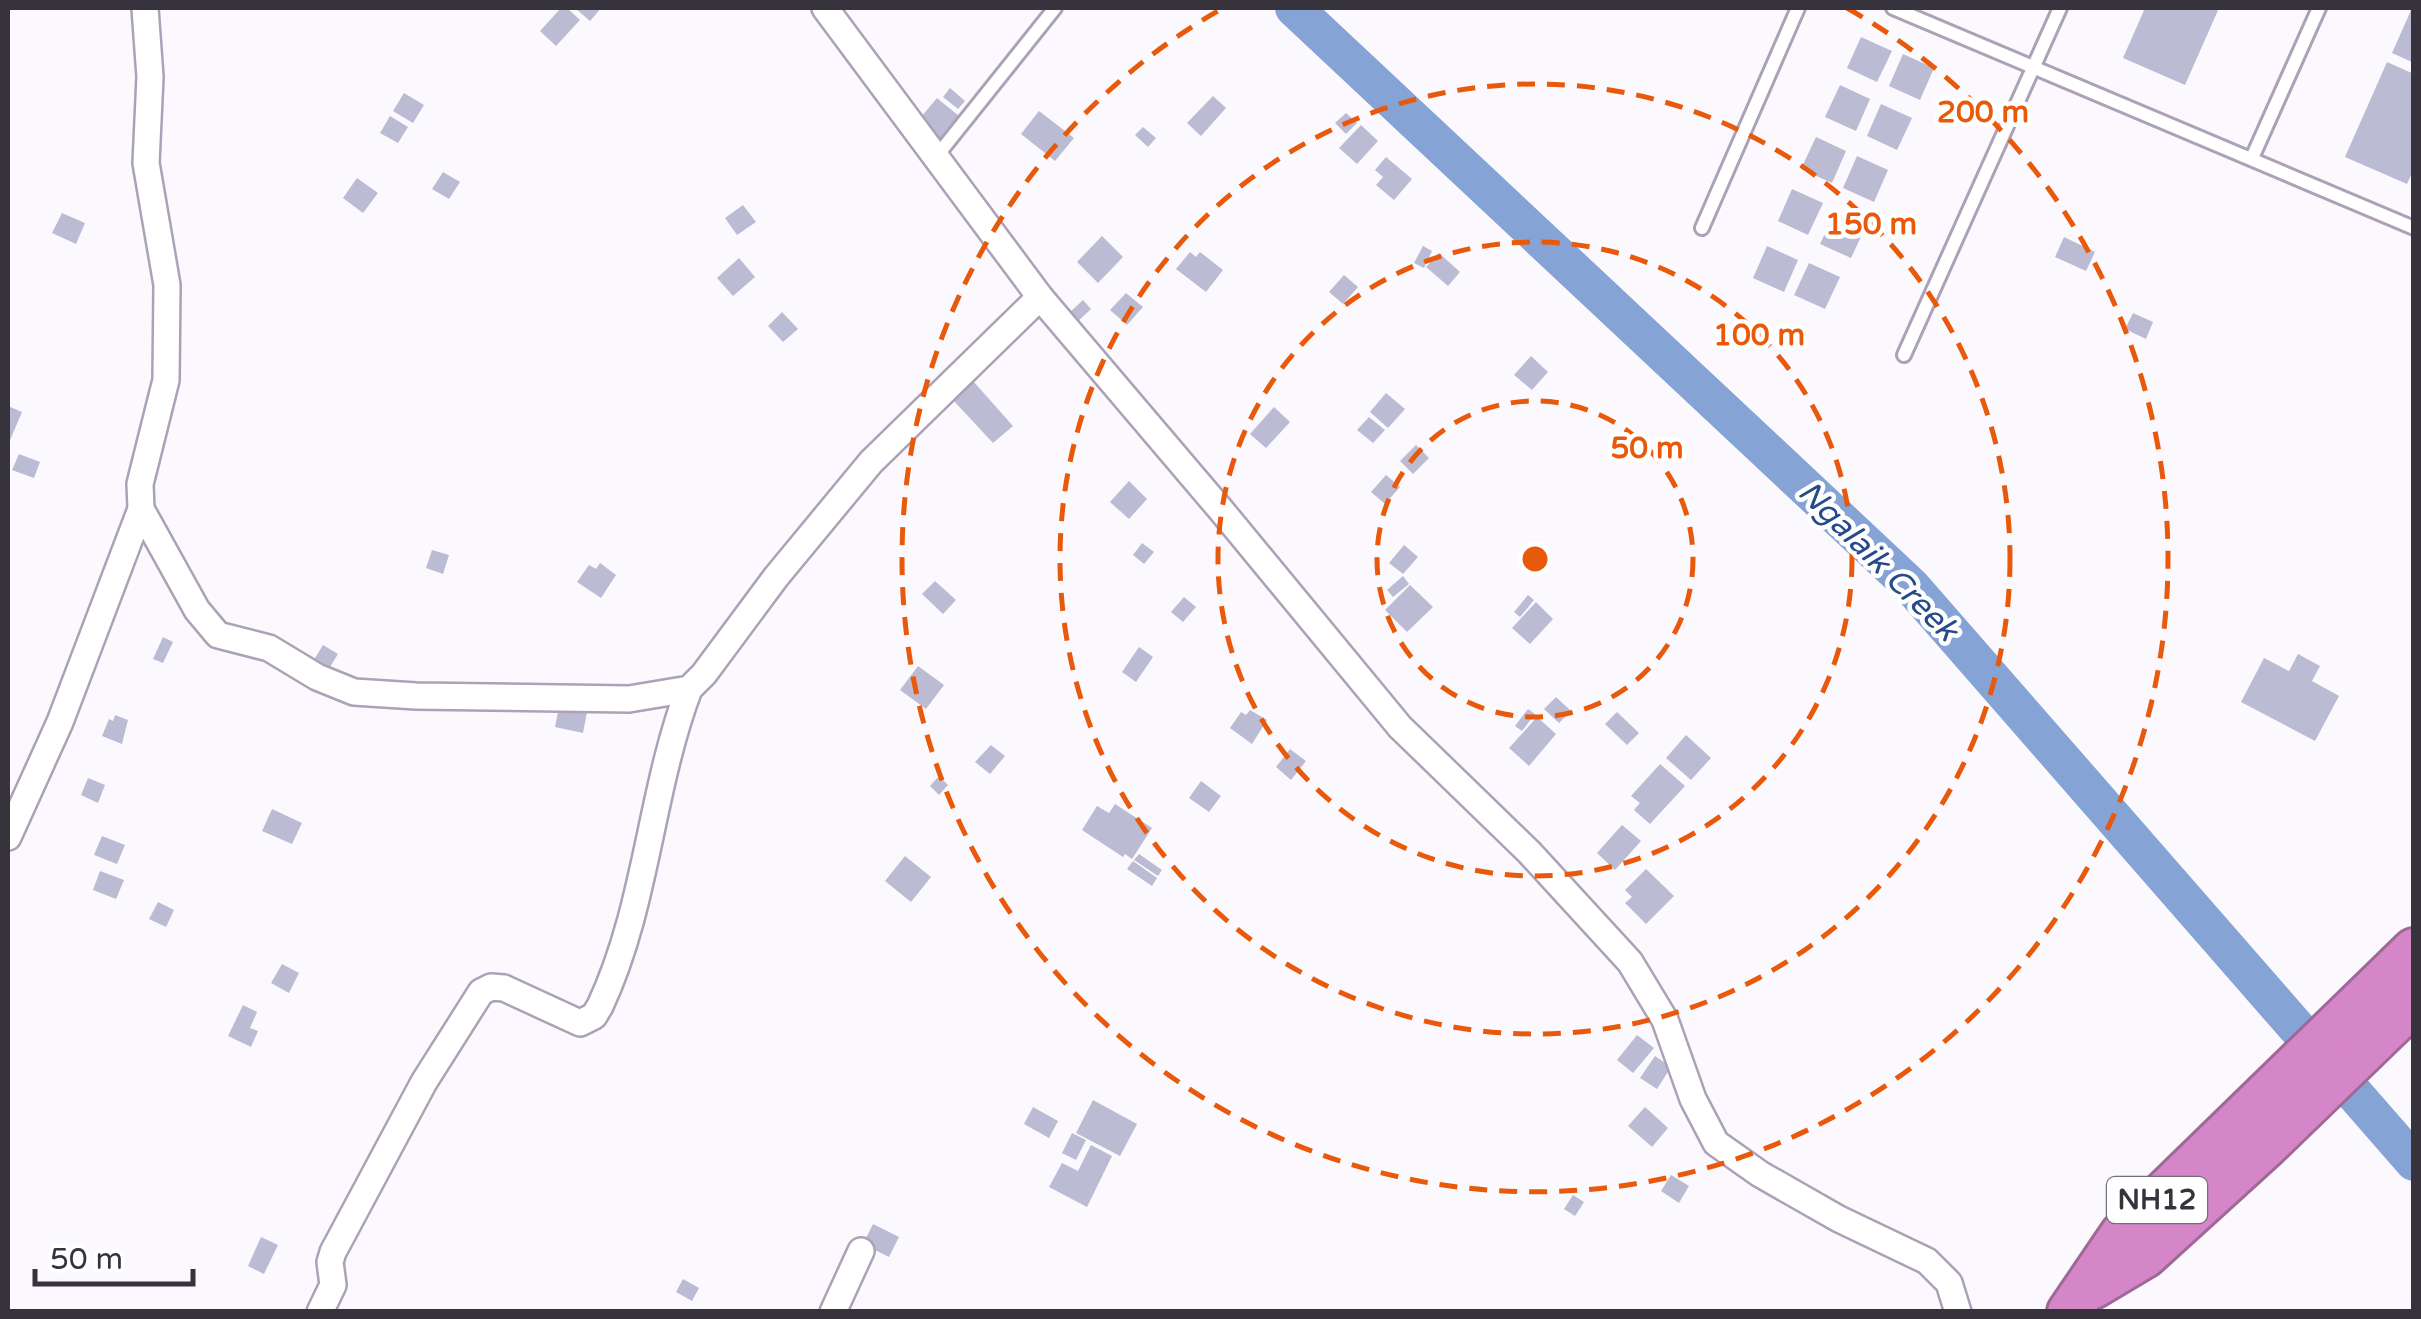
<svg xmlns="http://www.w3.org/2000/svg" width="2421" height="1319" font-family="'Varela Round',sans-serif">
<rect width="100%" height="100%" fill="#fbf9fe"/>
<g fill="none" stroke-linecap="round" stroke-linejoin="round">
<path stroke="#85a3d5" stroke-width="38" d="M1294,8l617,578 503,576"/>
</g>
<g fill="#bbbbd3">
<path d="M561,8h6l13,12 -24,26 -16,-15z"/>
<path d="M575,8h26l-11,13z"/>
<path d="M2145,8h74l-34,77 -62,-27z"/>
<path d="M2412,8h2v55l-22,-10z"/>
<path d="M1861,37l31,14 -15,31 -30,-14z"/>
<path d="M1903,54l31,14 -14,32 -31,-14z"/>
<path d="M2387,62l27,12v95l-7,15 -62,-27z"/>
<path d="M1840,85l30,14 -14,32 -31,-14z"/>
<path d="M950,88l15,13 -7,8 -15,-12z"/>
<path d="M404,93l20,12 -11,18 -20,-12z"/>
<path d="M1213,96l13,12 -25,28 -14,-13z"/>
<path d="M937,98l22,18 -20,25 -23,-18z"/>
<path d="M1881,104l31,14 -15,32 -30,-14z"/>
<path d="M1039,111l35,27 -19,23 -34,-27z"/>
<path d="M1346,113l11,10 -11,11 -11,-11z"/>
<path d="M390,116l18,11 -10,16 -18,-10z"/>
<path d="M1361,125l17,16 -21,23 -18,-16z"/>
<path d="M1143,127l13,11 -8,9 -13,-12z"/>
<path d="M1816,137l30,14 -14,32 -31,-14z"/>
<path d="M1857,156l31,14 -14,32 -31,-14z"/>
<path d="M1386,157l26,22 -18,21 -18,-15 7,-8 -8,-7z"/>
<path d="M443,172l17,10 -11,17 -17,-10z"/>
<path d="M357,178l21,15 -15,20 -20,-15z"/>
<path d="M1792,189l31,14 -15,32 -30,-14z"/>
<path d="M743,205l13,17 -19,13 -12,-17z"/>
<path d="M1835,212l31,14 -15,32 -31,-14z"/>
<path d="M62,213l23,10 -9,21 -24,-11z"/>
<path d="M1102,236l21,21 -25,26 -21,-21z"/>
<path d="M2064,237l31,15 -9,19 -31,-14z"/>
<path d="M1423,246l9,5 -8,17 -10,-5z"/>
<path d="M1767,246l31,14 -14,32 -31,-14z"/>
<path d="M1190,252l6,5 4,-5 23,18 -17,22 -30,-23z"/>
<path d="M1439,253l21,19 -12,14 -22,-19z"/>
<path d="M739,258l16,19 -22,19 -16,-18z"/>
<path d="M1809,263l31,14 -15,32 -31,-14z"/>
<path d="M1344,275l14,12 -15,17 -14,-12z"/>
<path d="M1126,293l17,14 -16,18 -17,-15z"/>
<path d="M1083,300l8,9 -16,15 -8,-9z"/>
<path d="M782,312l16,17 -15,13 -15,-16z"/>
<path d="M2133,313l20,9 -7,17 -21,-10z"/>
<path d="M1531,356l17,16 -16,18 -18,-15z"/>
<path d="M973,381l40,45 -20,17 -40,-43z"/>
<path d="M1386,393l19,16 -17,19 -18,-16z"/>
<path d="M8,406l14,6 -14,33z"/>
<path d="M1274,407l16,15 -24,26 -16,-14z"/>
<path d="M1369,417l16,13 -12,13 -16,-13z"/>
<path d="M1416,445l13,13 -16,16 -13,-13z"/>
<path d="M19,454l21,8 -6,16 -22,-8z"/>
<path d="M1386,475l14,12 -15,17 -14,-12z"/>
<path d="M1129,481l18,18 -18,20 -19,-17z"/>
<path d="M1142,543l12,9 -10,12 -11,-9z"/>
<path d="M1404,545l14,12 -15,17 -14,-11z"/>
<path d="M432,550l17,5 -6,19 -17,-6z"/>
<path d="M600,563l16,12 -15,23 -24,-16 12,-17 7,4z"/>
<path d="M1403,576l6,8 -16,13 -6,-7z"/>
<path d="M935,581l21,19 -13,14 -21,-20z"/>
<path d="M1410,585l23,22 -26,25 -22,-22z"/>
<path d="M1528,595l6,5 -14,17 -6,-5z"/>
<path d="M1184,597l12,10 -13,15 -12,-10z"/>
<path d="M1536,602l17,17 -23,25 -18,-16z"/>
<path d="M163,637l10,5 -10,21 -10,-4z"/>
<path d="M323,645l15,9 -11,18 -15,-9z"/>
<path d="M1139,647l14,10 -17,25 -14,-10z"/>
<path d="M2298,654l22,12 -8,15 27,15 -24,45 -74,-39 23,-44 25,13z"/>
<path d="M918,666l26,19 -18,24 -26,-19z"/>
<path d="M1556,697l15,14 -12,12 -15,-14z"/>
<path d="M560,701l28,6 -5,26 -28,-6z"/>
<path d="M1528,709l7,5 -13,17 -7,-5z"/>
<path d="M1250,710l17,10 -15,24 -22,-16 11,-16 5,3z"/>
<path d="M1617,712l22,21 -12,12 -22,-21z"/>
<path d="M115,715l13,5 -6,24 -20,-8 7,-17 4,2z"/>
<path d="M1537,717l19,17 -27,32 -20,-18z"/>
<path d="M1686,735l25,23 -20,22 -25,-22z"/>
<path d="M991,745l14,11 -15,18 -15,-12z"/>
<path d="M1290,749l16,12 -15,19 -15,-13z"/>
<path d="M1660,764l25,22 -35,38 -16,-14 6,-7 -9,-7z"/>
<path d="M939,776l9,9 -9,10 -9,-9z"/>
<path d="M88,778l17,7 -7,18 -17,-8z"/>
<path d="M1201,781l20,15 -12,16 -20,-14z"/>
<path d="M1115,804l37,24 -20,31 -7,-5 -2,3 -41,-27 15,-24 12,7z"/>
<path d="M272,809l30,14 -10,21 -30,-13z"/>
<path d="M1622,825l19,16 -26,29 -18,-17z"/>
<path d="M102,836l23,9 -8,19 -23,-9z"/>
<path d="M1139,854l23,16 -4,6 -24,-16z"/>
<path d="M905,856l26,21 -20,25 -26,-21z"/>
<path d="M1133,861l24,17 -5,8 -25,-17z"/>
<path d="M1646,869l28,27 -28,28 -21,-21 7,-6 -7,-7z"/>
<path d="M100,871l24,9 -8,19 -23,-9z"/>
<path d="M158,902l16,8 -8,17 -17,-8z"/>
<path d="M282,964l17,9 -10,20 -18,-10z"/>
<path d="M243,1005l14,7 -7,16 8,3 -7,16 -23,-11z"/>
<path d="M1637,1035l17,13 -21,25 -16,-13z"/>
<path d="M1655,1056l16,11 -14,22 -17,-11z"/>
<path d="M1093,1100l44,24 -17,32 -44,-23z"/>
<path d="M1033,1107l25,14 -9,17 -25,-14z"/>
<path d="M1645,1107l23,21 -16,19 -24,-21z"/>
<path d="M1072,1133l14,7 -10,20 -14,-7z"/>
<path d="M1091,1145l21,11 -25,51 -38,-20 13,-24 16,8z"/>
<path d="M1671,1175l18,11 -10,17 -18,-12z"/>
<path d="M1573,1195l11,7 -9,14 -11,-7z"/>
<path d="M873,1224l26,13 -10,20 -26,-13z"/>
<path d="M261,1237l17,8 -14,29 -16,-8z"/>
<path d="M683,1279l16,9 -7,13 -16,-9z"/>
</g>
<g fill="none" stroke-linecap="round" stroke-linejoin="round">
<g stroke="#aca1b6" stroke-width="18">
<g id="lane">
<path d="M1893,8l521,220"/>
<path d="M936,157l119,-149"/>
<path d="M2252,158l67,-150"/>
<path d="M1702,228l96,-220"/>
<path d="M1904,355l156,-347"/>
</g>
</g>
<g stroke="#aca1b6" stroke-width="30">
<g id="street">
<path d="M145,8l5,69 -4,86 21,122 -1,95 -26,104 1,25 56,101 21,25 51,13 48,29 37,15 62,4 213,3 60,-10 15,-15 72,-97 95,-115 169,-165"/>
<path d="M825,8l215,289 181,213 179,217 129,125 101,110 35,58 28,79 23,44 44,31 79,45 88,42 22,22 9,29"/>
<path d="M8,837l52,-115 81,-213"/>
<path d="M320,1312l13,-27 -3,-23 3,-10 91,-170 57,-90 10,-5 13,1 76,35 14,-7 6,-10c47,-100 50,-214 89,-317"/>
<path d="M833,1312l28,-61"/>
</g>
</g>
<g stroke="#9e6997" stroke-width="48">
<g id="highway">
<path d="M2093,1287l52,-31 121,-110 148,-143"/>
<path d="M2069,1312l53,-78 292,-284"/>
</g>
</g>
<use href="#lane" stroke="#fff" stroke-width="12"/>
<use href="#street" stroke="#fff" stroke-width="25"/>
<use href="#highway" stroke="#d586c8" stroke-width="42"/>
</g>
<g fill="none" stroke="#e8590c" stroke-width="5" stroke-dasharray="18 12">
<circle cx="1535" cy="559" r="158"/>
<circle cx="1535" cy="559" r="317"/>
<circle cx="1535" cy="559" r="475"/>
<path d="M1847 8A633 633 0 1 1 1223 8"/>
</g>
<g text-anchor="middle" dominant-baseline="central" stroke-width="9" stroke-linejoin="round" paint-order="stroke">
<rect fill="#fff" stroke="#737076" stroke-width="2.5" x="2107" y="1177" width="100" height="46" rx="8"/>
<g font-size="28" font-weight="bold" fill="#37333c">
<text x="2157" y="1200">NH12</text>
</g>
<g font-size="32" font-style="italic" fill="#264b88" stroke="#fff">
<text transform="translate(1878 561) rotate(45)">Ngalaik Creek</text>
</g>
</g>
<circle cx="1535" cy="559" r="15" fill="#e8590c" stroke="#fff" stroke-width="5"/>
<g font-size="30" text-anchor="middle" font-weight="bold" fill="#e8590c" stroke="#fff" stroke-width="9" stroke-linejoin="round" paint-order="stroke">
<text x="1983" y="122">200 m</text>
<text x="1871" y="234">150 m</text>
<text x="1759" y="345">100 m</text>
<text x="1647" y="458">50 m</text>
</g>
<rect width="2421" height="1319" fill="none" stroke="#37333c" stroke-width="20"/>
<path d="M35 1269v15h158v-15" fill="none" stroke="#37333c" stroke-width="5"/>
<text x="50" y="1269" font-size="30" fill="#37333c" stroke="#ffffff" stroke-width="8" paint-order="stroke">50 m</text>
</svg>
